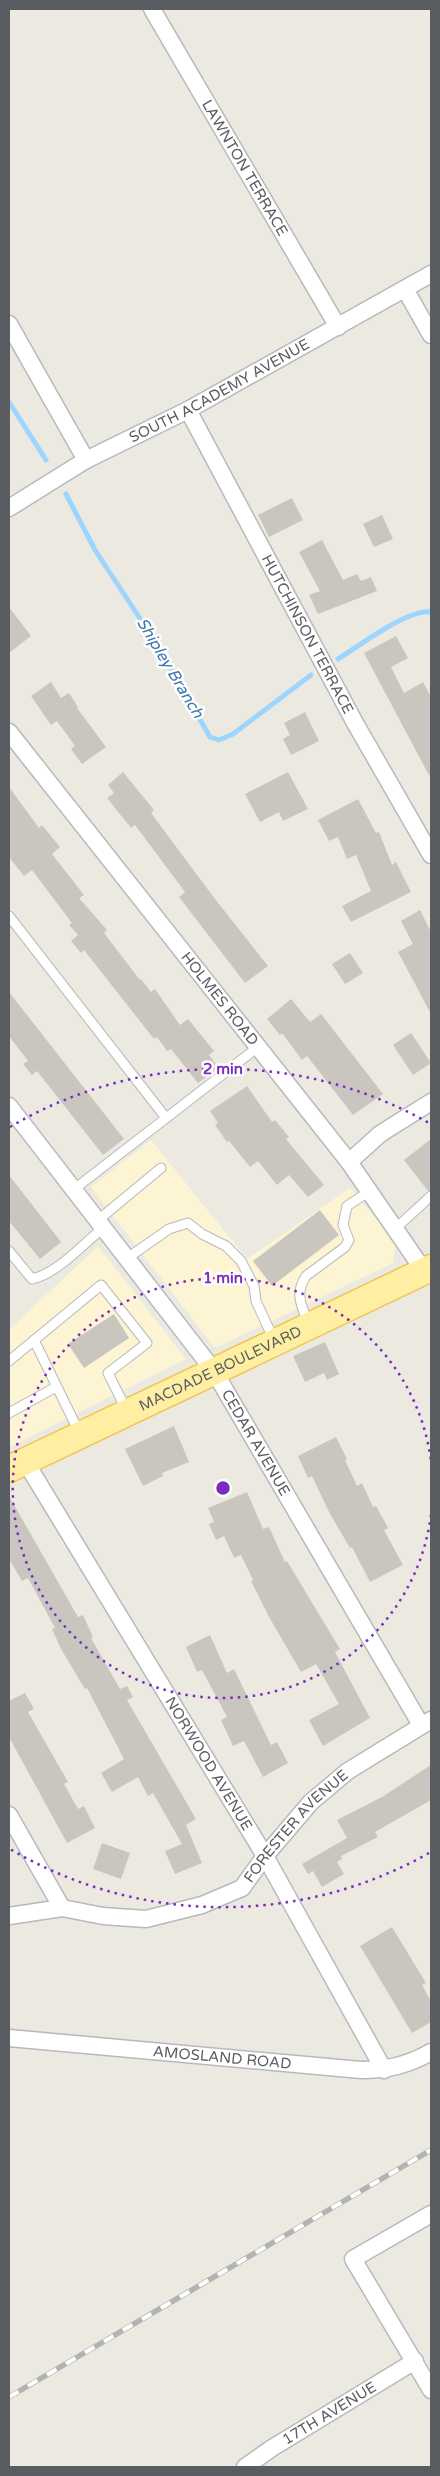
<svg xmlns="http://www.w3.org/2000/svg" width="440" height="2476" font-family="'Varela Round',sans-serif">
<rect width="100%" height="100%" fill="#eceae0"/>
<g fill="#fdf4d4">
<path d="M151,1140l96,119 103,-71 46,54 -3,21 -178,85 -124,-161z"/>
<path d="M98,1246l88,113 -177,88v-121l2,2z"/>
</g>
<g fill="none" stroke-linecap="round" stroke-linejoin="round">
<g stroke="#9ed5ff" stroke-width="5">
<path d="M9,402l37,58"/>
<path d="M66,494l29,56 65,99 50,88 9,3 14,-6 78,-59"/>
<path d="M338,659c21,-13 71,-51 93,-47"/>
</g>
</g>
<g fill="#c9c6c0">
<path d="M292,498l11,22 -34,17 -11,-22z"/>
<path d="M382,515l11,24 -19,8 -11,-23z"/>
<path d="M322,540l21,40 14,-6 4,7 10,-4 6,14 -59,23 -9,-19 11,-4 -21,-39z"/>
<path d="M9,607l22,29 -22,17z"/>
<path d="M396,636l12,22 -17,9 13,26 19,-11 8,15v82l-67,-126z"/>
<path d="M51,682l10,16 8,-5 9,14 -1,1 29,39 -24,17 -11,-15 4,-3 -18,-25 -6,4 -20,-29z"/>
<path d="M305,712l14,29 -28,14 -8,-16 7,-4 -6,-12z"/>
<path d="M123,772l31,38 -3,3 64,86 53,67 -23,17 -66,-86 6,-5 -50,-67 -4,3 -24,-30 7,-5 -6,-8z"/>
<path d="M288,772l20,37 -25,12 -4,-9 -19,10 -15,-28z"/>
<path d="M9,787l30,41 3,-3 18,22 -8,7 32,41 -5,3 28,32 -3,3 36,47 1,-1 10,13 4,-3 25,36 8,-6 26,32 -5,4 10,13 -21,15 -27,-34 -4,2 -10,-14 -3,2 -70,-89 -3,3 -10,-12 7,-6 -9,-10 3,-2 -40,-53 -8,6 -15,-19z"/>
<path d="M358,799l18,34 3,-1 13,33 4,-3 15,30 -60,30 -9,-16 29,-15 -15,-36 -9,4 -9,-22 -9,4 -11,-21z"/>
<path d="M420,910l11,22v82l-33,-62 15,-8 -12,-23z"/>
<path d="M350,953l13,20 -18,11 -13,-20z"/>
<path d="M9,992l115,147 -21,16 -66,-84 -5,4 -9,-11 5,-3 -19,-25z"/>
<path d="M291,999l19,23 11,-8 62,80 -30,21 -46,-59 -5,4 -20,-27 -2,2 -13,-16z"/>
<path d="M411,1033l20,30 -18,12 -20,-30z"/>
<path d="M247,1086l25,36 3,-2 14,17 -3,2 38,46 -16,12 -19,-22 -12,10 -19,-24 -8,6 -21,-26 -2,1 -12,-17 3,-2 -8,-12z"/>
<path d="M431,1139v51l-3,1 -24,-31z"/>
<path d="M9,1175l52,67 -21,17 -31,-38z"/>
<path d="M320,1210l19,25 -67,51 -19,-25z"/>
<path d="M114,1314l15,24 -45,30 -16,-24z"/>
<path d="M325,1342l14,32 -12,6 -3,-7 -19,9 -12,-26z"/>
<path d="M174,1426l15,36 -27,11 1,3 -20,10 -18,-37z"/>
<path d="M336,1437l11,22 -2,1 12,26 5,-3 11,24 3,-1 12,22 -4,2 19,35 -33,17 -18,-35 -2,1 -21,-36 -17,-36 -4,2 -10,-22z"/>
<path d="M247,1492l16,37 6,-2 16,35 2,-1 53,88 -5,3 35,66 -47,28 -14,-26 30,-16 -23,-40 -15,8 -32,-55 -18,-36 2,-1 -12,-25 -7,3 -10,-22 -8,4 -7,-16 5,-2 -6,-14z"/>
<path d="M9,1496l69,121 5,-2 10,22 -2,1 29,51 7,-3 6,11 -6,3 69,119 -10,6 16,38 -27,11 -10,-23 17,-7 -29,-51 -5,3 -10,-19 -26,15 -11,-19 23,-14 -37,-71 -2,1 -24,-40 -9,-20 3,-1 -27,-50 -6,3 -11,-19h-2z"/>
<path d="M210,1635l17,38 7,-4 37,76 6,-3 11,21 -25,14 -19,-36 -11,5 -12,-26 6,-3 -25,-47 -5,2 -11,-25z"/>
<path d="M25,1693l9,16 -6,3 40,70 -4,2 14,25 6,-3 11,22 -28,15 -58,-106v-36z"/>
<path d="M431,1765v35l-56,32 3,5 -37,19 1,3 -5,3 7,12 -22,13 -9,-16 -5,3 -6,-10 45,-26 -10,-18 45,-23z"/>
<path d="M102,1843l28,10 -9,26 -28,-10z"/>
<path d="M392,1927l34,56 -4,2 9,16v21l-19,11 -52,-87z"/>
</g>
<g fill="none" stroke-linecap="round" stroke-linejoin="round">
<g stroke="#b6b9bd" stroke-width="11">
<g id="lane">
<path d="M9,916l157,202"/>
<path d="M73,1190l185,-143"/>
<path d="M97,1221l64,-53"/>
<path d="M396,1228l35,-32"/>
<path d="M9,1251l23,28c26,-6 50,-34 71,-51"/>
<path d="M126,1259l43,-30 19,-6 14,11 24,12 15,15 13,25 2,15 18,39"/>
<path d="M309,1325c-7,-18 -15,-31 -3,-49l39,-29 4,-7 -6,-15 4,-19 23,-15"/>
<path d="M34,1340l46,94"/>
<path d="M9,1361l92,-76 46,58 -39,30 19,38"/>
<path d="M9,1413l47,-26"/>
</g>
</g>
<g stroke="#b6b9bd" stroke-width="19">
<g id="street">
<path id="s1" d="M152,9l186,318"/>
<path d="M405,289l26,46"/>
<path d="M9,324l77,136"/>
<path id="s2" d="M188,410l167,313 76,132"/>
<path id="s3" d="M9,508l77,-48 102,-50 243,-136"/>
<path id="s4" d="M9,732l340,430 75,109"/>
<path id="s5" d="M9,1106l205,265 207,354"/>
<path d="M349,1162l31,-28 51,-32"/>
<path id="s6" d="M25,1461l240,395 119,214"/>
<path d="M9,1815l53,93"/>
<path id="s7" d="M9,1916l53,-8 41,8 43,3 56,-14 40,-17 23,-32 46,-54 37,-31 83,-51"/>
<path id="s8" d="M9,2038l352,32c26,0 47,-5 70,-18"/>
<path d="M431,2214l-78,45 78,131"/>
<path id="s9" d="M245,2467l27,-19 143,-87"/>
</g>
</g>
<g stroke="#f0c455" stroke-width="29">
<g id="primary">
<path id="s10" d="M9,1469l422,-201"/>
</g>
</g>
<use href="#lane" stroke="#fff" stroke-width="9"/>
<use href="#street" stroke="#fff" stroke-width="16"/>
<use href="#primary" stroke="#ffefa3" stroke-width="26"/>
<g stroke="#b2b3b3" stroke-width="5.5">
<path id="rail" d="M9,2397l422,-247"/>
</g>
<use href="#rail" stroke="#fff" stroke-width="4" stroke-dasharray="11" stroke-linecap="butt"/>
</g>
<g fill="none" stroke="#7b2cbf" stroke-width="2.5" stroke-dasharray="2.5 5">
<path d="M431 1515A210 210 0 1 1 431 1461"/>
<path d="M429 1853A419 419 0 0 1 10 1849M10 1127A419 419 0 0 1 429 1123"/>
</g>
<g text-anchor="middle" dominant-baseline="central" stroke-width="5" stroke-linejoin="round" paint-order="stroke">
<g font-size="15" fill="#595d61" stroke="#fff">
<text stroke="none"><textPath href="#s1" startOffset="184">LAWNTON TERRACE</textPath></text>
<text stroke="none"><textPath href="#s3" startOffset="241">SOUTH ACADEMY AVENUE</textPath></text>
<text stroke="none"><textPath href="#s2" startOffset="254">HUTCHINSON TERRACE</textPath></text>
<text stroke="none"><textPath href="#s4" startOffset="340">HOLMES ROAD</textPath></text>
<text stroke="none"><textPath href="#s10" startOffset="234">MACDADE BOULEVARD</textPath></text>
<text stroke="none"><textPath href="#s5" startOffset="418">CEDAR AVENUE</textPath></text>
<text stroke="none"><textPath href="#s6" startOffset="354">NORWOOD AVENUE</textPath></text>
<text stroke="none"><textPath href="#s7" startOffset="322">FORESTER AVENUE</textPath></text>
<text stroke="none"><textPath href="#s8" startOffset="214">AMOSLAND ROAD</textPath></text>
<text stroke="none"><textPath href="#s9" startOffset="100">17TH AVENUE</textPath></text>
</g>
<g font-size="16" font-style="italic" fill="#3c76af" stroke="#fff">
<text transform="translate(170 668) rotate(59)">Shipley Branch</text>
</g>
</g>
<circle cx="223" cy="1488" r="8" fill="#7b2cbf" stroke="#fff" stroke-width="2.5"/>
<g font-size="15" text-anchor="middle" font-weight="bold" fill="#7b2cbf" stroke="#fff" stroke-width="5" stroke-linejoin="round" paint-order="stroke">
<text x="223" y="1074">2 min</text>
<text x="223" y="1283">1 min</text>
</g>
<rect width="440" height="2476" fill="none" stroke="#595d61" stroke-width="20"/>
</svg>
